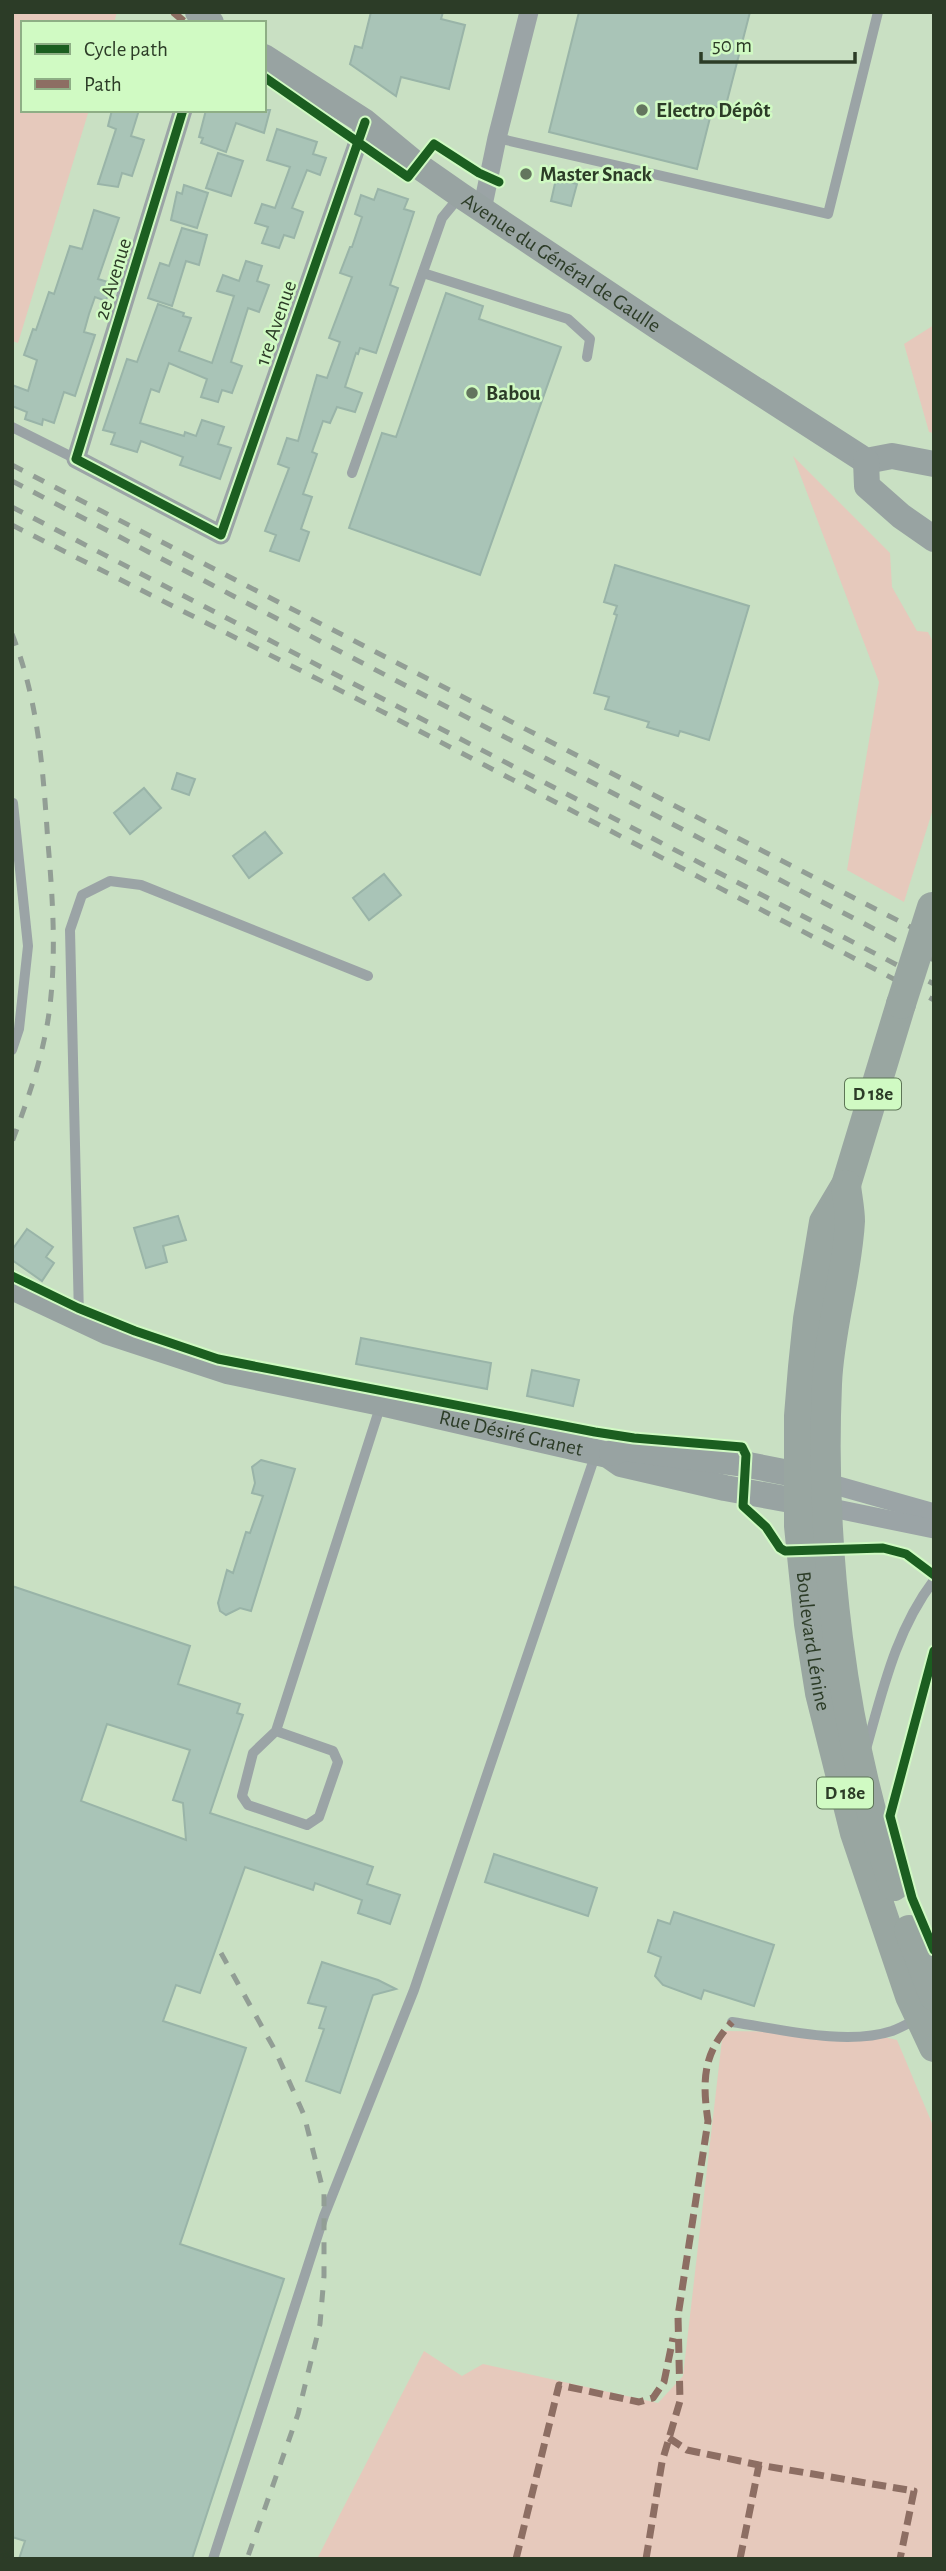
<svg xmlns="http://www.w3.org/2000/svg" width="946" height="2571" font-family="'Alegreya Sans',sans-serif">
<rect width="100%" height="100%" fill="#c9e0c3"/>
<g fill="#e6c9bc">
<path d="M12,12h105l-3,11h-91v87h66l-71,233 -6,-2z"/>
<path d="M934,325v108l-5,-1 -25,-88z"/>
<path d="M793,456l97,97 2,34 25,44 11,1 6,12v162l-30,96 -57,-32 32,-188z"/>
<path d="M723,2031l142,2 32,7 37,88v431h-617l107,-208 38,25 21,-12 175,39 25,-27z"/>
</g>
<g fill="#a9c4b7" stroke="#99b4a8" stroke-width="2" fill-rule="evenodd">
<path d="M371,12h72l-2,7 24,6 -16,64 -48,-12 -5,19 -46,-32 5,-18 7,2z"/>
<path d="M579,12h171l-25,97 -12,-3 -16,63 -148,-37z"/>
<path d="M112,110h27l-8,26 13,4 -12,36 -10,-3 -4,14 -20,-3 18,-55 -8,-3z"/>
<path d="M206,110h64l-6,23 -28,-10 -10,29 -25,-9 2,-5 -4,-1z"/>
<path d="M277,129l40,13 -4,12 13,4 -6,17 -13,-5 -15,38 11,4 -9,26 -10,-3 -5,13 -17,-5 6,-16 -13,-4 7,-19 13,4 15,-41 -23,-7z"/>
<path d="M218,153l25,8 -12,35 -25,-8z"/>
<path d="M556,179l21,5 -6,22 -20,-5z"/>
<path d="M184,185l24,8 -11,35 -26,-8 6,-28 5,2z"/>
<path d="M378,189l30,10 -4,10 10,3 -24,73 8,3 -22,65 -16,-5 -2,6 -2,-1 -11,34 17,6 -7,19 -18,-5 -7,16 -7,-2 -11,31 5,2 -14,40 9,3 -11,32 8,3 -10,29 -29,-10 6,-16 -11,-4 24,-63 -11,-4 9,-26 11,3 19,-66 10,3 13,-36 -11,-4 23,-61 -12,-4 10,-26h2l10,-30 -7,-3 6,-19 13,5z"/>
<path d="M94,210l25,8 -21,61 13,4 -5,18 -11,-4 -6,17 -5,18 11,3 -20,61 -11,-4 -10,31 -11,-4 -1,6 -17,-6 2,-7 -15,-6v-21l16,6 9,-31 -13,-5 9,-26 3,1 13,-38 5,2 16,-48 12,3z"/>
<path d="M182,228l25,7 -8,30 -13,-4 -14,45 -24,-8 12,-35 9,3z"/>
<path d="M246,261l16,5 -5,15 12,4 -10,27 -11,-4 -17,54 11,4 -10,27 -10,-3 -4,12 -17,-5 6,-18 -38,-16 -10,29 -8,-3 -11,34 44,13 1,-4 11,4 6,-16 22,7 -6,17 13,4 -11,31 -40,-14 3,-8 -42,-16 -4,11 -26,-8 4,-11 -12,-3 24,-71 10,3 21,-58 26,9 -1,3 8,2 -12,33 33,12 22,-67 -17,-5 6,-16 16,6z"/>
<path d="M446,293l37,13 -4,13 82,28 -81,228 -131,-47 33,-95 14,4z"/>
<path d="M615,565l134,41 -40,134 -29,-9 -2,5 -31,-9 2,-5 -44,-13 4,-12 -15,-4 23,-78 -3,-1 3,-8 -13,-4z"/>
<path d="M177,773l18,6 -6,16 -17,-6z"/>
<path d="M144,788l17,20 -31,26 -16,-21z"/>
<path d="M265,832l17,21 -33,25 -16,-22z"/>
<path d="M384,874l17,21 -32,25 -16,-22z"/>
<path d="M178,1216l8,24 -23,6 4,16 -21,6 -12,-40z"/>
<path d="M27,1229l26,18 -7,10 8,6 -12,18 -30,-21v-10z"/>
<path d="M361,1338l130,25 -4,26 -131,-25z"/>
<path d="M532,1370l47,10 -6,26 -46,-10z"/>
<path d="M261,1460l34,9 -44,142 -11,-3 -14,7 -6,-4 -2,-8 9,-33 6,3 13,-41 4,1 13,-37 -11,-3 3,-10 -3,-16z"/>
<path d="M12,1586l178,60 -12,38 62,20 -3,9 6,2 -33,98 163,54 -6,17 33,11 -10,29 -32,-11 4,-13 -47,-17 -2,7 -68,-23 -45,126 -24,-8 -13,36 83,27 -66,196 104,35 -92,280h-173l6,-18 -13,-4zM107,1724l83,26 -17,50 10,3 3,37 -105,-39z"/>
<path d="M494,1854l103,34 -9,28 -103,-34z"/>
<path d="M674,1912l100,33 -20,61 -50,-16 -3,9 -38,-14 -8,-9 6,-19 -13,-5 10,-32 12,4z"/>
<path d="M322,1962l56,18 18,9 -23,6 -33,98 -34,-12 18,-52 -5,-1 7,-21 -18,-4z"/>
</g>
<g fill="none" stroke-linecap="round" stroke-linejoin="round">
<g stroke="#9ba4a6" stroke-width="10">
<path d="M497,138l331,76 50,-202"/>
<path d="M423,273l145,46 22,20 -3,18"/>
<path d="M12,427l64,32"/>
<path d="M352,473l90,-255 18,-22"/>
<path d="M12,1050l7,-21 9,-83 -15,-143"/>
<path d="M79,1317l-9,-387 12,-35 28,-14 31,4 227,91"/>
<path d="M276,1731l57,20 5,11 -19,55 -12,8 -59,-20 -6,-9 11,-43 23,-22 105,-327"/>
<path d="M866,1749c17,-60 30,-119 68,-169"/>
<path d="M732,2022c48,7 114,24 160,9 8,-3 17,-8 25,-12"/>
<path d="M213,2559l111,-343 90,-226 182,-537"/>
</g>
<g stroke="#9ba4a6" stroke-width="19">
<path d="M183,110l-107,349 145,76 144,-413"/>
<path d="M482,210l15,-72 32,-126"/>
<path d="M817,1480l117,33"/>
<path d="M827,1507l107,22"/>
</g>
<g stroke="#98a3a2" stroke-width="26">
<path d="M198,12l13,11"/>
<path id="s1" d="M264,57l101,65 52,43 43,30 204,136 202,130 26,-5 42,8"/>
<path d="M866,461l1,25 34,30 33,23"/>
<path id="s2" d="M12,1287l96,45 119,39 154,32 227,52 13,9 104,24 93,17"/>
<path d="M612,1453l12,-5 114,15 61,12"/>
</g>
<g stroke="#99a6a1" stroke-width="30">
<path id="s3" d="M901,1004l-55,181 -22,37 -16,97 -5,48 -4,49v110l10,98 11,69 35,140 55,163 24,51"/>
<path d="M846,1185c1,11 4,25 4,36 -3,55 -21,109 -23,163 -7,163 14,348 67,502"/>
<path d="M909,1930l25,66"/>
</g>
<g stroke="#929e95" stroke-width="5" stroke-dasharray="12 12" stroke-linecap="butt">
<path d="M12,465l922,474"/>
<path d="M12,481l922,479"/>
<path d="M12,507l922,477"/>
<path d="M12,525l373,188 549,287"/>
<path d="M12,634c27,68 31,137 36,209 5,58 9,119 0,177 -7,42 -21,82 -36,122"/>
<path d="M221,1953l55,99 28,63 20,79v82l-4,48 -22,90 -51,145"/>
</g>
<path stroke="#99a6a1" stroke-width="30" d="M901,1004l31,-97"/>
<g stroke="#8d6e63" stroke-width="7" stroke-dasharray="14 7" stroke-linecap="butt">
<path d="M173,12l13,11"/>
<path d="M669,2438l18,12 72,15 155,26 -14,68"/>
<path d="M516,2559l43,-174 80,17 14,-4 11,-16 9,-44"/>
<path d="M646,2559l16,-97 18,-61 -2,-85 30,-195c-6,-41 -5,-68 24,-99"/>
<path d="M740,2559l19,-94"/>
</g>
<g stroke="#d0fac3" stroke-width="13">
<g id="cycleway">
<path d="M264,77l144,100 26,-33 45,29 20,9"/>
<path d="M183,110l-107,349 145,76 144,-413"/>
<path d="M12,1276l66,32 57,23 83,28 377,73 39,6 108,9 4,8 -3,51 23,21 14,21 5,3 98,-3 23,6 28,21"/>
<path d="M934,1651l-44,165 22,82 22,52"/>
</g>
</g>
<use href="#cycleway" stroke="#1b5e20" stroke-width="9"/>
</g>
<g fill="#63755e" stroke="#d0fac3" stroke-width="2.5">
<circle cx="642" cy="110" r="7"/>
<circle cx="526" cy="174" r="7"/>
<circle cx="472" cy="393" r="7"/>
</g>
<g text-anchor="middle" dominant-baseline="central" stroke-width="5" stroke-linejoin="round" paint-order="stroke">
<g fill="#d0fac3" stroke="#5d7556" stroke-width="2">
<rect x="845" y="1078.5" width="56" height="31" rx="5"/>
<rect x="817" y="1777.5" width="56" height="31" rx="5"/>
</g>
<g font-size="19" font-weight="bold" fill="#2c3c27">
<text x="873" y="1094">D 18e</text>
<text x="845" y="1793">D 18e</text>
</g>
<g font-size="21" font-weight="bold" fill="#2c3c27" stroke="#d0fac3" text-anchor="start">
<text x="656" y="110">Electro Dépôt</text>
<text x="540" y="174">Master Snack</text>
<text x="486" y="393">Babou</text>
</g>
<g font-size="21" fill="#2c3c27" stroke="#d0fac3">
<text stroke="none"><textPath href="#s1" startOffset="362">Avenue du Général de Gaulle</textPath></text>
<text transform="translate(113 279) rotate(-73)">2e Avenue</text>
<text transform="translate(276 323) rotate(-71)">1re Avenue</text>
<text stroke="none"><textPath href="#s2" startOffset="522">Rue Désiré Granet</textPath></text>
<text stroke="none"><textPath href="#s3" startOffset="654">Boulevard Lénine</textPath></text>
</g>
</g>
<rect width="946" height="2571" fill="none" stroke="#2c3c27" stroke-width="28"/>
<rect x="21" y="21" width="245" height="91" fill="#d0fac3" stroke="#8eae85" stroke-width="2"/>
<rect x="35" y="44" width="35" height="10" fill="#1b5e20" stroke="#8eae85" stroke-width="2"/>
<text x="84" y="56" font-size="21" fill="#2c3c27">Cycle path</text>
<rect x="35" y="79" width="35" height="10" fill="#8d6e63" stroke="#8eae85" stroke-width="2"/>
<text x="84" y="91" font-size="21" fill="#2c3c27">Path</text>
<path d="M701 52v10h154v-10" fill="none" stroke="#2c3c27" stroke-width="3.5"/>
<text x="712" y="52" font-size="21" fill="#2c3c27" stroke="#d0fac3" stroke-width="5" paint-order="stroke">50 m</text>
</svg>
